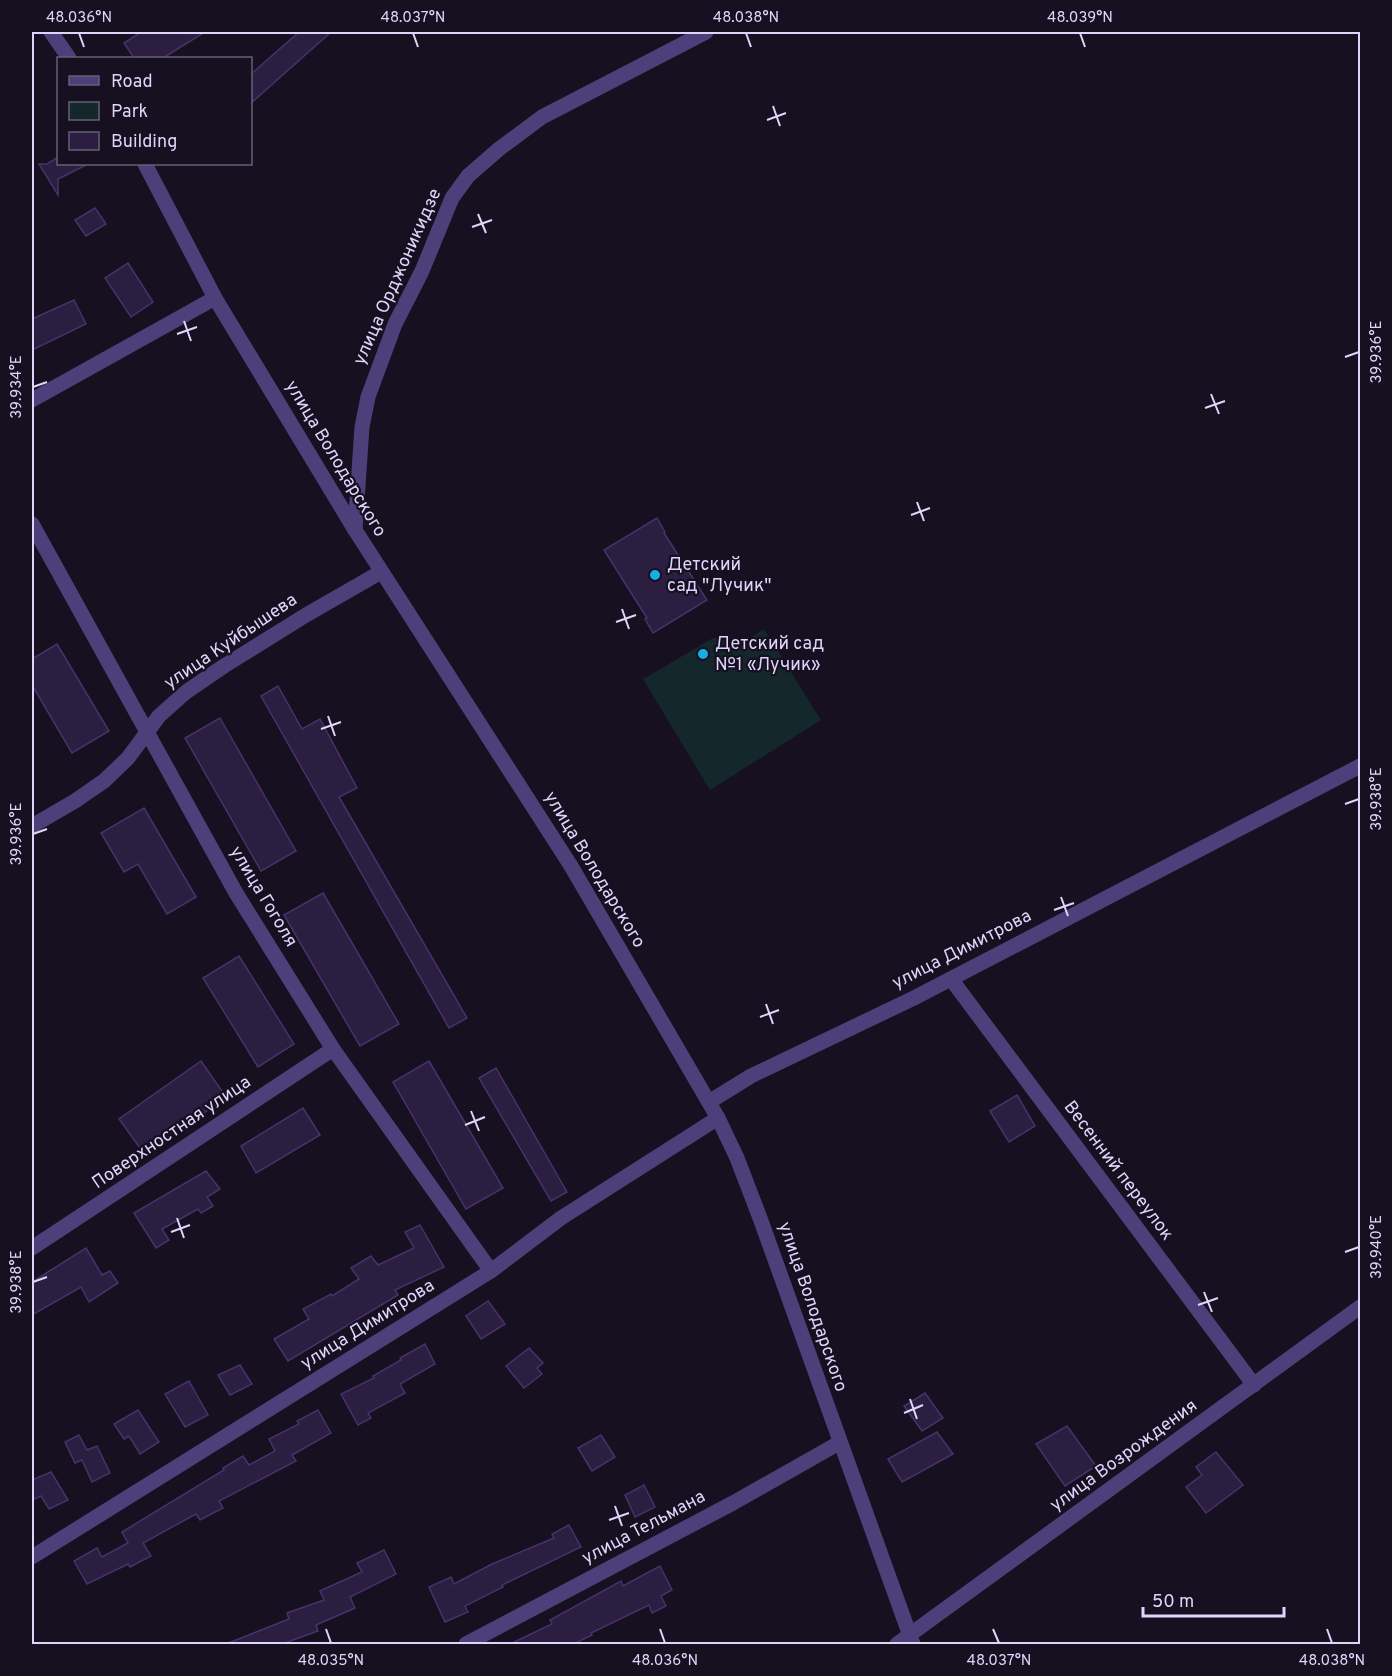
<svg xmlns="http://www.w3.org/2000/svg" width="1392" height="1676" font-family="Overpass,sans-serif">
<rect width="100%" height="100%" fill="#161021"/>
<path fill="#14272a" d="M764,629l57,91 -111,70 -67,-111 70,-41h9l12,10z"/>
<g fill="#2b1e40" stroke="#463369" stroke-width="1.5">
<path d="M141,32h64l-42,26h-29l-10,-15z"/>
<path d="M299,32h32l-81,72v-29z"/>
<path d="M58,157v7h30l-30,15v16l-19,-31h8z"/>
<path d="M95,208l11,16 -20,12 -11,-16z"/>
<path d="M128,263l25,39 -22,15 -26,-39z"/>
<path d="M74,300l12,24 -54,26v-31z"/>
<path d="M657,518l8,14 -1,1 43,67 -54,33 -8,-14 2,-1 -43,-68z"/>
<path d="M57,644l52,87 -37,22 -40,-68v-26z"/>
<path d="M278,686l24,43 18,-10 37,69 -18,9 128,221 -18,10 -188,-332z"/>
<path d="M220,718l76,133 -35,20 -76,-133z"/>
<path d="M144,808l52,89 -29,17 -29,-50 -14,8 -23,-39z"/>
<path d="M323,893l76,131 -39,22 -76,-131z"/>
<path d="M239,956l55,88 -36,23 -55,-89z"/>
<path d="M201,1061l25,36 -81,58 -26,-36z"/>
<path d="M429,1061l74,127 -37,21 -73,-127z"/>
<path d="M496,1068l71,124 -16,9 -72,-123z"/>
<path d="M1017,1095l18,31 -26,16 -19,-31z"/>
<path d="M303,1108l17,27 -64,38 -15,-27z"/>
<path d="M206,1171l14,18 -13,8 6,9 -12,7 -3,-4 -36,20 7,11 -13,8 -22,-35z"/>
<path d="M420,1225l24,42 -49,23 3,5 -110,66 -14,-22 35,-20 -6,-10 28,-15 1,2 27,-17 -8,-11 20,-12 7,9 36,-17 -9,-16z"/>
<path d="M86,1248l16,27 8,-4 8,12 -29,19 -8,-15 -49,28v-33z"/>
<path d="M488,1301l17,23 -24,15 -15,-23z"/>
<path d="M425,1344l10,20 -35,20 5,9 -37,20 3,5 -13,7 -17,-31 33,-16 -1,-2 28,-16 -1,-2z"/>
<path d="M529,1348l14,15 -6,5 5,6 -18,14 -18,-22z"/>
<path d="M240,1365l12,19 -22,11 -12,-20z"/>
<path d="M189,1381l19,34 -23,12 -20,-33z"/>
<path d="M925,1393l18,25 -21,13 -18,-25z"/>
<path d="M138,1410l21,32 -19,12 -11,-18 -5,3 -10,-15z"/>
<path d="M318,1410l13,23 -39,22 4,6 -77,40 4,7 -23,12 -4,-6 -53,29 8,13 -21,11 -2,-3 -41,20 -13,-23 23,-13 5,9 26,-14 -6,-11 102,-62 -1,-2 20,-12 6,9 26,-14 -6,-12 30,-15 -2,-3z"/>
<path d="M1067,1426l29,40 -31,20 -29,-42z"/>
<path d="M937,1432l16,22 -51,28 -14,-23z"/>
<path d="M79,1435l8,15 10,-4 13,27 -18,9 -10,-22 -7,3 -10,-21z"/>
<path d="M601,1435l14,22 -23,14 -14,-23z"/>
<path d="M1216,1452l27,33 -37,28 -20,-26 16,-12 -6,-8z"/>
<path d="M51,1472l17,28 -19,9 -8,-13 -9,4v-20z"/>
<path d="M644,1485l11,22 -20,10 -10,-22z"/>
<path d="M569,1525l12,22 -79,38 1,2 -38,19 3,6 -23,10 -16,-35 22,-10 3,7 38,-20 62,-26 -2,-4z"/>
<path d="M384,1550l12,24 -46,23 5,11 -39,17 2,6 -36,13h-56l63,-25 -2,-6 37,-13 -4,-9 42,-19 -5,-9z"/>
<path d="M660,1566l12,24 -11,6 5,10 -14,7 -3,-8 -58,28 1,2 -18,9h-64l42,-20 -2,-4 71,-39 2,5z"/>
</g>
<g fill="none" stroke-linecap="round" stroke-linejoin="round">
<g stroke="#4c407b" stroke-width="15">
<path d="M51,32l18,26"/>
<path d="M145,164l70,134 140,232 216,336 147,252 19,40 23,60 153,426"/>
<path d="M32,400l183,-102"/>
<path d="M32,524l204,369 97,156 158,222"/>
<path d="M355,530l7,-103 6,-30 27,-73 27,-53 30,-73 16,-22 31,-27 43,-32 164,-85"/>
<path d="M32,826l43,-25 29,-20 24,-23 31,-42 27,-24 38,-26 82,-51 75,-43"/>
<path d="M951,979l303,406"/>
<path d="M709,1102l42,-26 163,-78 446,-232"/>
<path d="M32,1248l301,-199"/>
<path d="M32,1557l459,-286 70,-53 157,-100"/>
<path d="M466,1644l267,-141 106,-60"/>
<path d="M897,1644l463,-337"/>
</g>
</g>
<path fill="none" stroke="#dfd5fa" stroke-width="2" d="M79,33l5,14M413,33l5,14M746,33l5,14M1080,33l5,14M773,106l7,20M767,120l19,-7M478,214l8,19M472,227l20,-7M184,321l7,20M177,334l20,-7M1345,357l14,-5M33,387l14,-5M1211,394l8,20M1205,408l20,-7M917,502l7,19M911,515l19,-7M622,609l7,20M616,622l20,-7M328,716l7,20M321,729l20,-7M1345,804l14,-5M33,834l14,-5M1061,897l7,19M1054,910l20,-7M766,1004l7,20M760,1017l19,-7M471,1111l8,20M465,1125l20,-8M177,1218l7,20M171,1232l19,-7M1345,1252l14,-5M33,1282l14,-5M1204,1292l8,20M1198,1305l20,-7M910,1399l7,20M904,1413l19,-8M615,1506l7,20M609,1520l20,-7M326,1629l5,14M660,1629l5,14M993,1629l6,14M1327,1629l5,14"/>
<g fill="#19ade2" stroke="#161021" stroke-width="2">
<circle cx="655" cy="575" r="6"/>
<circle cx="703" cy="654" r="6"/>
</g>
<g text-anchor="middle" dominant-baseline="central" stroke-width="4.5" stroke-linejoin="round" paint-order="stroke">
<g font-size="18" fill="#dfd5fa" stroke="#161021">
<text transform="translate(398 277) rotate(-66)">улица Орджоникидзе</text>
<text transform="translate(335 459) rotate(59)">улица Володарского</text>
<text transform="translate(231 642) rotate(-34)">улица Куйбышева</text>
<text transform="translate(594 870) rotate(59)">улица Володарского</text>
<text transform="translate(263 897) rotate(59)">улица Гоголя</text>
<text transform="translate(962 950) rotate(-27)">улица Димитрова</text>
<text transform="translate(172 1133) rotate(-34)">Поверхностная улица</text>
<text transform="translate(1118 1171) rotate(53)">Весенний переулок</text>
<text transform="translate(812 1307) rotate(71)">улица Володарского</text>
<text transform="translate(368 1325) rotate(-32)">улица Димитрова</text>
<text transform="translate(1124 1456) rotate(-36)">улица Возрождения</text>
<text transform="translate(644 1528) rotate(-28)">улица Тельмана</text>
</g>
<g font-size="18" fill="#dfd5fa" stroke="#161021" text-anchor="start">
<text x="667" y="565">Детский<tspan x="667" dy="21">сад "Лучик"</tspan></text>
<text x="715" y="644">Детский сад<tspan x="715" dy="21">№1 «Лучик»</tspan></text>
</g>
</g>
<rect width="1392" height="1676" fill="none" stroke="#161021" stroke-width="66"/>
<rect x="57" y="57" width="195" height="108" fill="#161021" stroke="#665f78" stroke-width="1.5"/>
<rect x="69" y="76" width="30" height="9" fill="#4c407b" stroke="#665f78" stroke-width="1.5"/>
<text x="111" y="87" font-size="18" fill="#dfd5fa">Road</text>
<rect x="69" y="102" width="30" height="18" fill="#14272a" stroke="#665f78" stroke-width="1.5"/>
<text x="111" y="117" font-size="18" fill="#dfd5fa">Park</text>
<rect x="69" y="132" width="30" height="18" fill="#2b1e40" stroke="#665f78" stroke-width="1.5"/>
<text x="111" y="147" font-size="18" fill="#dfd5fa">Building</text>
<path d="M1143 1607v9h141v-9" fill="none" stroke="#dfd5fa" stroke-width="3"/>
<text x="1152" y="1607" font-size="18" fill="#dfd5fa" stroke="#161021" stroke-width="4.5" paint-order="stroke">50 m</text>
<rect x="33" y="33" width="1326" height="1610" fill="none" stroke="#dfd5fa" stroke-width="2"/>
<g font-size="15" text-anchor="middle" fill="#dfd5fa">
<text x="79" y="22">48.036°N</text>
<text x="413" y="22">48.037°N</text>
<text x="746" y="22">48.038°N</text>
<text x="1080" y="22">48.039°N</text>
<text transform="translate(1376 352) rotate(-90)" y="5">39.936°E</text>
<text transform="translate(16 387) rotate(-90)" y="5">39.934°E</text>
<text transform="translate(1376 799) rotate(-90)" y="5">39.938°E</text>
<text transform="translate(16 834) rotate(-90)" y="5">39.936°E</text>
<text transform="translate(1376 1247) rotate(-90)" y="5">39.940°E</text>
<text transform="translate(16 1282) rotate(-90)" y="5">39.938°E</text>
<text x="331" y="1665">48.035°N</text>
<text x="665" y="1665">48.036°N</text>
<text x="999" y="1665">48.037°N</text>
<text x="1332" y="1665">48.038°N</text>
</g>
</svg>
